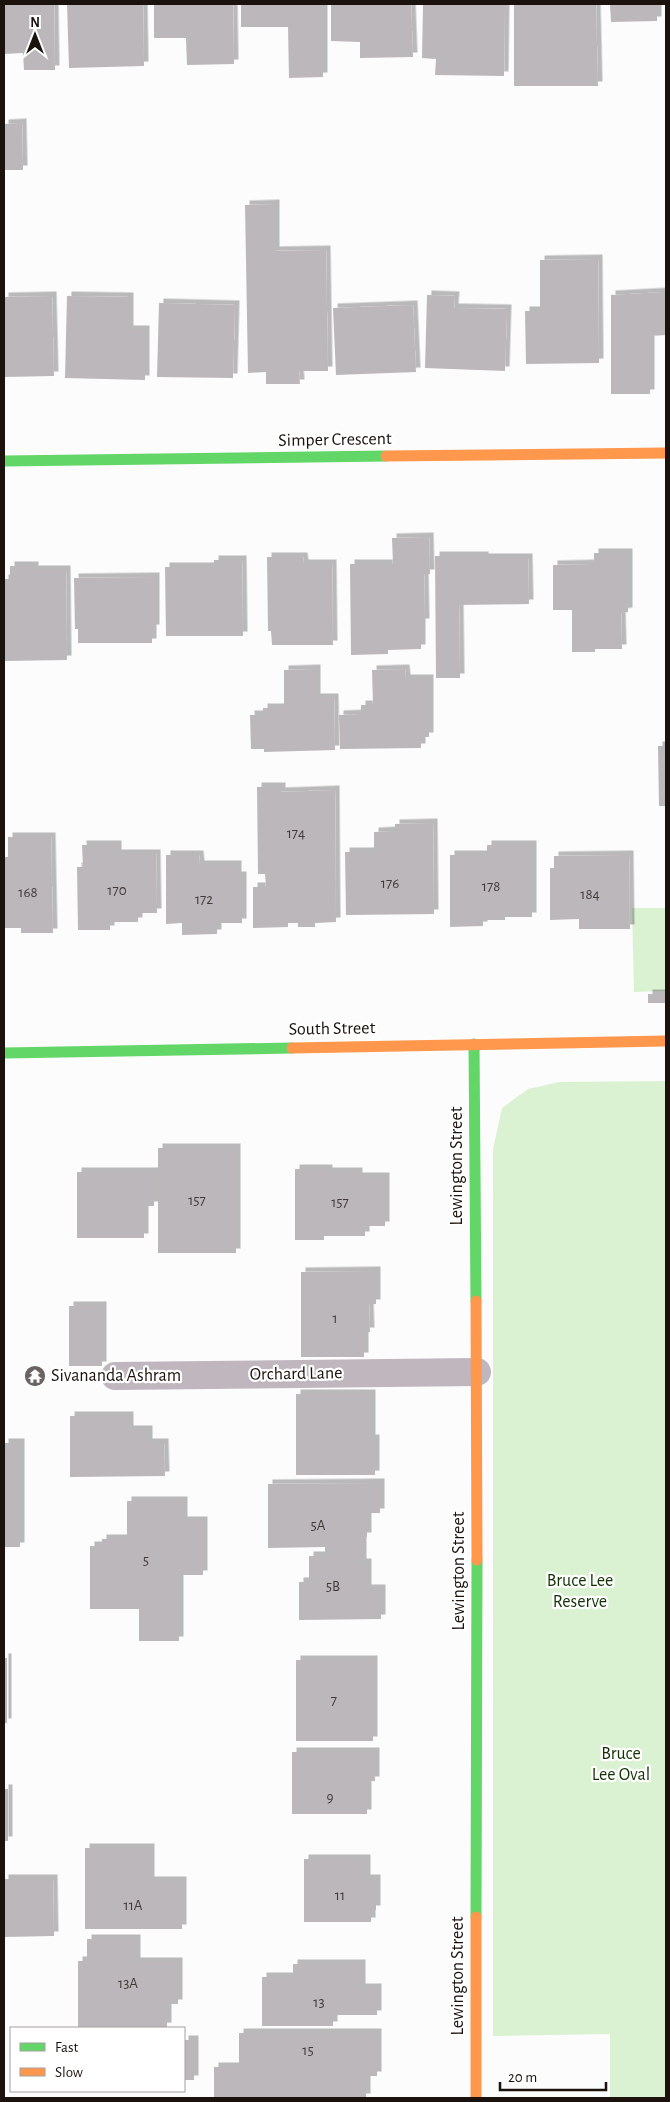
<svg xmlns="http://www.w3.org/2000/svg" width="670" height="2102" font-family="'Alegreya Sans',sans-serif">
<defs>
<filter id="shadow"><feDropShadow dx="4.5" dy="-4.5" stdDeviation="0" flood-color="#0004"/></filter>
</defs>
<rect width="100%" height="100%" fill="#fcfcfc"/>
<g fill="#daf2d2">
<path d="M632,908h34v83l-32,1z"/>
<path d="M666,1081v1017h-56v-64l-117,2v-887l9,-41 26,-19 31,-7z"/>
</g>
<g fill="#bcb7bb" filter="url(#shadow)">
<path d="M4,4h50l1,66h-31l-1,-17 -19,1z"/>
<path d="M67,4h76l1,62 -75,2z"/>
<path d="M154,4h79l1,60 -47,1 -1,-27h-32z"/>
<path d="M241,4h82v73l-34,1 -1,-51h-47z"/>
<path d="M331,4h80l2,53 -53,1v-16l-29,-1z"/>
<path d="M423,4h82l-1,72 -69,-1 1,-16 -14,-1z"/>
<path d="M514,4h82l2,82h-84z"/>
<path d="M610,4h47v17l-46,1z"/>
<path d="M22,123l1,47h-19v-46z"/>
<path d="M275,204v47l51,-1 2,121h-29l1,13h-34v-12l-18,1 -3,-168z"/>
<path d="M598,259l1,104 -73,1 -1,-53h15v-51z"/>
<path d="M665,292l1,43 -16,1v58h-39v-99z"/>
<path d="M427,295l28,1 -1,12 53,1 -2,62 -80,-3z"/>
<path d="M52,296l2,80 -50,1v-80z"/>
<path d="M67,296l62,1v33h16v50l-80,-2z"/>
<path d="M159,303l76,2 -2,73 -76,-1z"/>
<path d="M413,305l3,67 -80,3 -3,-67z"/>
<path d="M429,537l1,37h-6l1,49h-4v26l-33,1v4l-37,1 -1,-91h43l-1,-26z"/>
<path d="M594,553h34v59l-7,1 1,36h-27v3h-23v-42h-19v-45l41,-1z"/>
<path d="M435,556h49v2h44l1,46 -70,1 1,73h-24z"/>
<path d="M267,557h36l1,7h28l1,81h-61l-1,-14h-3z"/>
<path d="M214,560h28l1,76h-77l-1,-69h49z"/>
<path d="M10,566h24v4h32l1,90 -63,1v-82h6z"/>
<path d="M155,577v52h-3v14h-74v-14h-3l-1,-51z"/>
<path d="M316,669v29h18l1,52 -71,2v-3h-13l-1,-34h13v-7h21v-38z"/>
<path d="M405,669l1,10h23v58h-8v11l-81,1 -1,-34 22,-1v-9h12l-1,-35z"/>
<path d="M658,746h8v60h-7z"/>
<path d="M257,787h24v5l54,-2 1,132 -21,1v4h-17v-4h-10v4l-35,1v-41h13l-1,-13h-7z"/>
<path d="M433,823l1,91 -88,1 -1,-63h29v-20l21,-1v-7z"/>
<path d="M8,837h43l2,96h-32v-5h-17v-71h4z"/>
<path d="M82,845h35v9h39l1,59h-19v9h-28v8h-32l-1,-63h6z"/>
<path d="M487,845h45v72h-27v3h-22v6l-33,1v-72h37z"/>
<path d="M166,855h33l1,10h37v11h5v47h-25v11l-35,1v-12l-16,1z"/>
<path d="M629,855l1,74h-51v-10l-29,1v-52h4v-12z"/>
<rect x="648" y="994" width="18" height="9"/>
<rect x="158" y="1148" width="78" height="105"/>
<path d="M295,1169h33v3h30v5h27v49h-20v10h-41v4h-29z"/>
<path d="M77,1172h77v34h-10v32h-67z"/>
<path d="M376,1271v33h-7l1,28h-6v25h-63v-85z"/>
<rect x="69" y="1306" width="33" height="60"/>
<path d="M296,1394h75v45h4v36h-79z"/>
<path d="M70,1416h59v14h19v13h16l1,33 -95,1z"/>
<rect x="4" y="1443" width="16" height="104"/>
<path d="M380,1483v30h-13v24h-5v26h5v26h14v30l-82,1v-38h10v-26h16v-9l-57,1v-64z"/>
<path d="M127,1501h56v20h20v54h-24v66h-40v-32h-49v-63h12v-7h25z"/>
<rect x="4" y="1658" width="3" height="65"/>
<rect x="296" y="1660" width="77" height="81"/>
<path d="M292,1752h83v29h-8v33h-75z"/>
<rect x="4" y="1789" width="4" height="52"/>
<path d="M85,1848h65v33h32v48h-97z"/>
<path d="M304,1859h62v20h10v31h-5v12h-67z"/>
<path d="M4,1879h49l1,57 -50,1z"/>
<path d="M87,1939h49v23h42v42h-11v23h-89v-66h9z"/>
<path d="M293,1964h68v24h16v27h-44v11h-71v-49h31z"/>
<path d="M239,2033h138v43h-11v22h-152v-31h25z"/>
<rect x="184" y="2040" width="10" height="40"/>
</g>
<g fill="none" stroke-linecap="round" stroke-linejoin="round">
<path stroke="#bfb6be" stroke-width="28" d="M115,1376l362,-4"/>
<g stroke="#63d668" stroke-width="11">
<path d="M4,461l382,-5"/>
<path d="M474,1044l2,257"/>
<path d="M4,1053l288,-5"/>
<path d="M476,1917l1,-357"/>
</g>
<g stroke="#ff974d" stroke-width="11">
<path d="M386,456l280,-3"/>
<path d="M292,1048l374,-7"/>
<path d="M476,1301l1,259"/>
<path d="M476,2098v-181"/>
</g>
</g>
<defs>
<g id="temple-disc" transform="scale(1.125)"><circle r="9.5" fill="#6a6361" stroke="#fff"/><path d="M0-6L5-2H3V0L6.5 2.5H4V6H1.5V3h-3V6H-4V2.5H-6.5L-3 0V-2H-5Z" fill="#fff"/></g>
</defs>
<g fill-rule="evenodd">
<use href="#temple-disc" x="35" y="1376"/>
</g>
<g text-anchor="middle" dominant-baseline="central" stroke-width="4.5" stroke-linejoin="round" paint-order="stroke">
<g font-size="15" fill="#433a38">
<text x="296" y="833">174</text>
<text x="390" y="883">176</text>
<text x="491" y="886">178</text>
<text x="117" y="890">170</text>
<text x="28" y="892">168</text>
<text x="590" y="894">184</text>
<text x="204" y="899">172</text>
<text x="197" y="1200">157</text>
<text x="340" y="1202">157</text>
<text x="335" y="1318">1</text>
<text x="318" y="1525">5A</text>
<text x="146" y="1560">5</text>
<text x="333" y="1586">5B</text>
<text x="334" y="1700">7</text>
<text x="330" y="1797">9</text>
<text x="340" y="1895">11</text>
<text x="133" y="1905">11A</text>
<text x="128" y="1983">13A</text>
<text x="319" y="2002">13</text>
<text x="308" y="2050">15</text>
</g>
<g font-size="18" fill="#1b110d" stroke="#fff">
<text transform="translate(335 440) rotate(-1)">Simper Crescent</text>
<text transform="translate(332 1029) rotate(-1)">South Street</text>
<text transform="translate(457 1166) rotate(-90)">Lewington Street</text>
<text transform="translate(296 1374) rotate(-1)">Orchard Lane</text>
<text transform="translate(459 1571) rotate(-90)">Lewington Street</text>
<text transform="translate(458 1976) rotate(-90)">Lewington Street</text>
</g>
<g font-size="18" fill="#1b110d" stroke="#fff" text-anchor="start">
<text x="51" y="1376">Sivananda Ashram</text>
</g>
<g font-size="18" fill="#143305" stroke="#fff">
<text x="580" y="1581">Bruce Lee<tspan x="580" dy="21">Reserve</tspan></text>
<text x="621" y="1754">Bruce<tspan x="621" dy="21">Lee Oval</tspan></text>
</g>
</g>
<rect width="670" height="2102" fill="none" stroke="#1b110d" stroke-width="10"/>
<rect x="10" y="2027" width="175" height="65" fill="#ffffff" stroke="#a4a09e"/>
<rect x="20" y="2043" width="25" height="8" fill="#63d668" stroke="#a4a09e"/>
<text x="55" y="2052" font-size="15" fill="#1b110d">Fast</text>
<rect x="20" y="2068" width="25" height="8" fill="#ff974d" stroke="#a4a09e"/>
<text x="55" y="2077" font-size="15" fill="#1b110d">Slow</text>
<g transform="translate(35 35)" stroke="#ffffff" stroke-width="4" paint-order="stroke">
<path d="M0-4L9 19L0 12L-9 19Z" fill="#1b110d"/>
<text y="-8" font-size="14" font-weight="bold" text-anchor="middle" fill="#1b110d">N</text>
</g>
<path d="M500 2082v8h106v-8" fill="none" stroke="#1b110d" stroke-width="2.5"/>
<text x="508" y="2082" font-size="15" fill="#1b110d" stroke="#ffffff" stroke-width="4" paint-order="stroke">20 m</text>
</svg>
